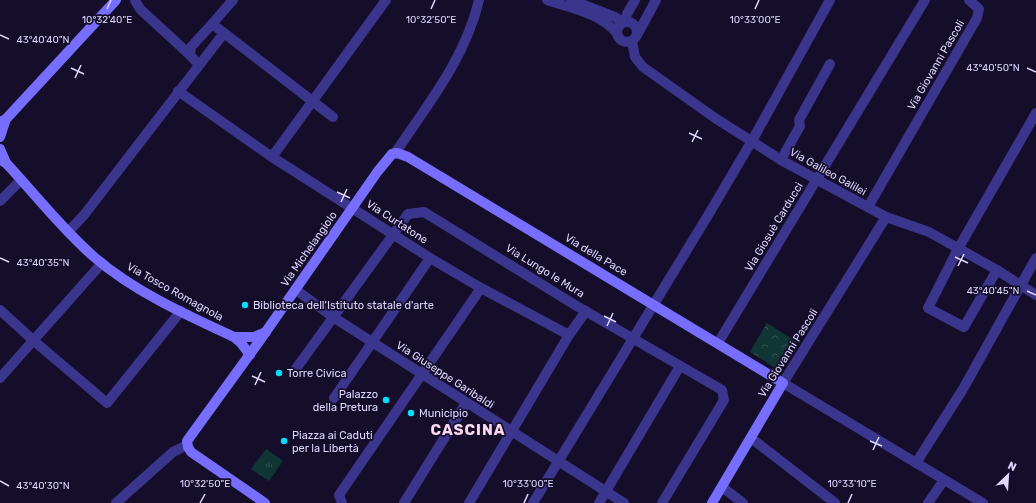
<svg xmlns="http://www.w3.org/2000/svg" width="1036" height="503" font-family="Rubik,sans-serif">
<defs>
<pattern id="grass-tufts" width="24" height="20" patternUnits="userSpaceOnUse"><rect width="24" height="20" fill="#113535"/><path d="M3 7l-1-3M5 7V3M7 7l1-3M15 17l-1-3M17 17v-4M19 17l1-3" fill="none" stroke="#335253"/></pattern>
<pattern id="park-crowns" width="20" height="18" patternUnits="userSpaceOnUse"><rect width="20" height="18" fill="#113535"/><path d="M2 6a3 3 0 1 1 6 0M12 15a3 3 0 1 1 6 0" fill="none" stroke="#335253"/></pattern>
</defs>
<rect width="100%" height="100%" fill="#140e2a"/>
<path fill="url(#grass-tufts)" d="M266,449l17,12 -14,20 -18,-12z"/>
<path fill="url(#park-crowns)" d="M767,323l31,20 -18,28 -30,-19z"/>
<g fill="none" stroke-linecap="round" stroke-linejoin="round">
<g stroke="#3c358d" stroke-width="10">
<path d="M135,0l5,9 50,46"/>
<path d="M547,0c24,8 53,13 70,33"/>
<path d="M571,0l44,17 8,5"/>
<circle cx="627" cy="32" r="10"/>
<path d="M625,22l2,-8 8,-14"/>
<path d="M212,24l21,-24"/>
<path d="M224,33l109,84"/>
<path d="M637,35l19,-35"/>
<path d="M632,41l3,16 8,10 72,51 66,42 105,57 43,15 68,38 39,25"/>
<path d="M178,91l94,66 158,101 51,30 88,47"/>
<path d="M395,153c33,-49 70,-94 84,-153"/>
<path d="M272,157l114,-157"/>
<path d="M781,160l19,-34 -1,-6 31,-56"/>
<path d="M0,201l21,-21"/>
<path d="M868,207l109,-189 2,-9 -10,-9"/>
<path d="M886,217l-103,166 200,120"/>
<path d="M68,232l16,-17 140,-182 -12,-9 -21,23 -1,8 9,10"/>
<path d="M997,270l-33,57 -36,-19 30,-59 78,-136"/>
<path d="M296,290l37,27 291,186"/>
<path d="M0,310l34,31 73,62 74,-92"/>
<path d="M718,343l207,-343"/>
<path d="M295,370l113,-156 16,-2 151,93 147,85 2,10 -62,103"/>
<path d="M0,378l102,-115"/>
<path d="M334,398l96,-140"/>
<path d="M751,438l84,65"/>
<path d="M916,463l47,-74 73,-131"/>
<path d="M722,487l21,16"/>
<path d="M116,503l57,-51 14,-7"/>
<path d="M342,503l-3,-8 142,-207"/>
<path d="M404,503l62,-100"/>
<path d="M469,503l100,-168 17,-24"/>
<path d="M533,503l177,-291 43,-73 77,-139"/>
<path d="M599,503l81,-137"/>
<path d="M928,503l16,-23"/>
</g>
<g stroke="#776eff" stroke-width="10">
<path d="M0,122l6,-3 110,-119"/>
<path d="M0,137l6,-18"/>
<path d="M0,149l6,14"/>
<path d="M0,160l6,3c29,31 55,65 87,93 40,35 93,59 141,81l7,6 9,12"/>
<path d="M234,337h20l12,-5"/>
<path d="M265,503l-74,-51 -3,-5 -1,-6 71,-98 120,-172 14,-17 5,-1 11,4 375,226 -71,120"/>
</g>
</g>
<path fill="none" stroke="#ddd7ff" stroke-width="1.5" d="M107,9l4,-9M431,9l4,-9M755,9l4,-9M0,35l9,4M71,68l13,6M1027,68l9,4M75,78l6,-13M689,133l13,6M692,142l6,-12M337,192l13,6M341,202l6,-13M955,257l13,6M0,258l9,4M958,266l6,-12M1027,291l9,4M604,316l12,6M607,326l6,-13M252,376l13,6M255,385l6,-13M870,441l12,5M873,450l6,-13M0,481l9,5M200,503l5,-9M524,503l4,-9M848,503l4,-9"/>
<g fill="#03ddff" stroke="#140e2a" stroke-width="1.5">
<circle cx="245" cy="305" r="4"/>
<circle cx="279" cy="373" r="4"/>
<circle cx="386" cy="400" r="4"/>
<circle cx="411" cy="413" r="4"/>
<circle cx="284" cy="441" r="4"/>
</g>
<g text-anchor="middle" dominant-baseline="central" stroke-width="3.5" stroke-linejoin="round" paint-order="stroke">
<g font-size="11" fill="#ddd7ff" stroke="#140e2a">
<text transform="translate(936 65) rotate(-60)">Via Giovanni Pascoli</text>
<text transform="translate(828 172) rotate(29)">Via Galileo Galilei</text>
<text transform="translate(397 222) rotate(33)">Via Curtatone</text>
<text transform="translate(774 227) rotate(-59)">Via Giosuè Carducci</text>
<text transform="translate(309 249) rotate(-55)">Via Michelangiolo</text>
<text transform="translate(596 255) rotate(31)">Via della Pace</text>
<text transform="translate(545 271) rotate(32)">Via Lungo le Mura</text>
<text transform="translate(175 292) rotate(29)">Via Tosco Romagnola</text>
<text transform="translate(788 353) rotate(-58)">Via Giovanni Pascoli</text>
<text transform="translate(445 375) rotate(33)">Via Giuseppe Garibaldi</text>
</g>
<g font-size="11" fill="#ddd7ff" stroke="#140e2a" text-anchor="start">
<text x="253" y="305">Biblioteca dell'Istituto statale d'arte</text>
<text x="287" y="373">Torre Civica</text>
<text x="378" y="394" text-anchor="end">Palazzo<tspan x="378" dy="13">della Pretura</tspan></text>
<text x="419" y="413">Municipio</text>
<text x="292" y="435">Piazza ai Caduti<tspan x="292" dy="13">per la Libertà</tspan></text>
</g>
<g font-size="15" font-weight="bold" letter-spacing="1" fill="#ffd9f0" stroke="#140e2a">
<text x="468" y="430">CASCINA</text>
</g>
</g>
<g font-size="10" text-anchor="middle" fill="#ddd7ff" stroke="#140e2a" stroke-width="3.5" stroke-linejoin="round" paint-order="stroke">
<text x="107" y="23">10°32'40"E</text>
<text x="431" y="23">10°32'50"E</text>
<text x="755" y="23">10°33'00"E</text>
<text x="43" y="43">43°40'40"N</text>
<text x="993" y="71">43°40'50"N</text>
<text x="43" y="266">43°40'35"N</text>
<text x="993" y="294">43°40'45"N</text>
<text x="205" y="487">10°32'50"E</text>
<text x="528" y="487">10°33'00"E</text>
<text x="852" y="487">10°33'10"E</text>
<text x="43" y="489">43°40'30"N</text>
</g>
<g transform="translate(1008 475) rotate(25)" stroke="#140e2a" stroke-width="3" paint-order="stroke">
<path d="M0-3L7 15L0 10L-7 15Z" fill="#ddd7ff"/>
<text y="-6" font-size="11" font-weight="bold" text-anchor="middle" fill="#ddd7ff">N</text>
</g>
</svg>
